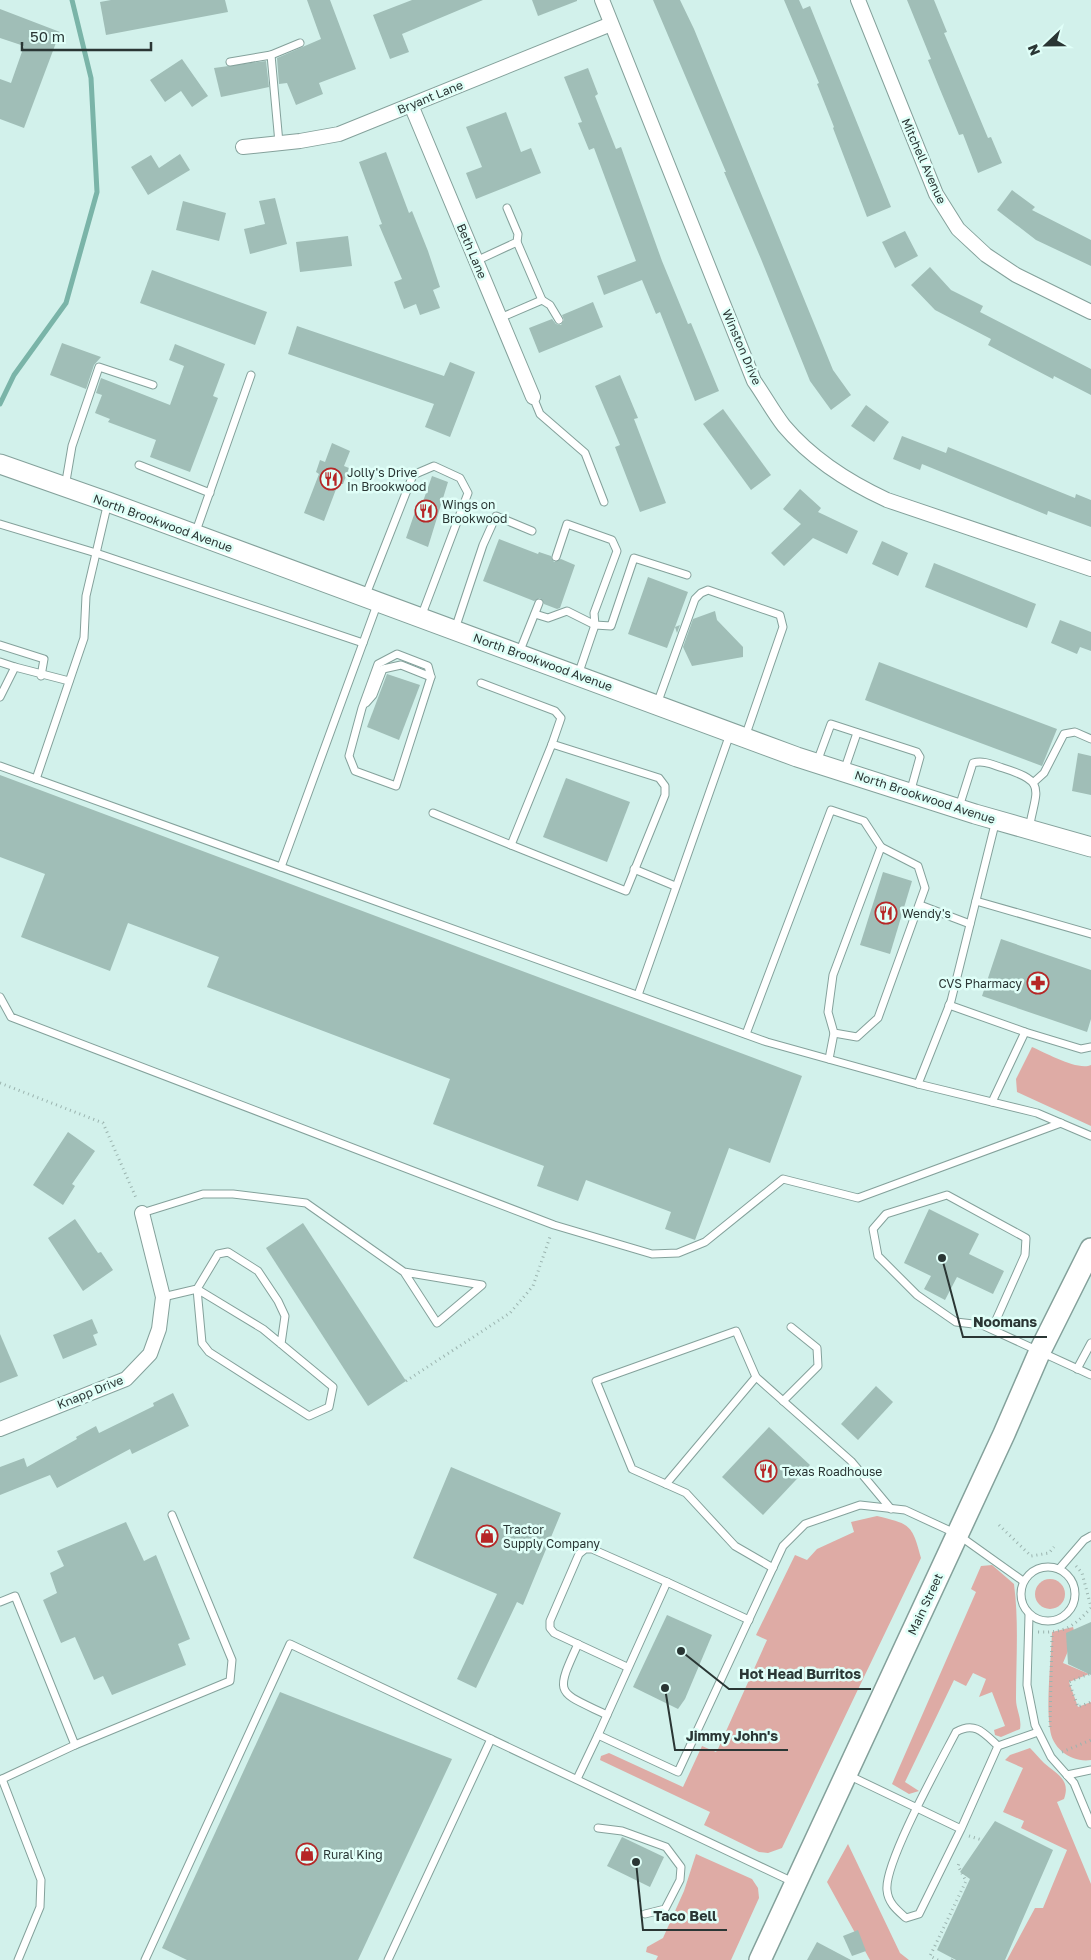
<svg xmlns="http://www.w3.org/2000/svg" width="1091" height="1960" font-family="'Golos Text',sans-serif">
<rect width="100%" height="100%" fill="#d2f1eb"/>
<g fill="#deaba5">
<path d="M1032,1047c14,6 46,24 59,18v61l-74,-34 -1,-13z"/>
<path d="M877,1516c33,8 35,8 44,42l-139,290 -14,5 -9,-1 -55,-27 6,-13 -110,-52 1,-4 8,-3 74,34 19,-41 14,6 2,-3 49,-109 -11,-5 39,-80 12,5 10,-11 37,-17 -3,-10z"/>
<path d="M992,1565l22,19c5,38 2,76 2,115 0,11 6,19 4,30l-19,8 -6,-2 -1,-5 11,-4 -13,-34 -13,5 7,-18 -13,-6 -7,13 -12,-6 -49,102 14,9 -10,3 -17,-10 84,-192 -5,-3 10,-23z"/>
<circle cx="1050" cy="1594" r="15"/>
<path d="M1073,1627l2,7 -12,29 26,11 -20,8 9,25 13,-5v58c-19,3 -39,-11 -41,-31 -4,-27 1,-68 2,-97z"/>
<path d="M1030,1748c5,5 9,10 14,15 13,11 27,17 20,36l-7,3 34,82v76h-84l28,-52h8l24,-58 -46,-22 3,-7 -21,-9 20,-44 -18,-8 5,-5z"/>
<path d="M848,1844l52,109 9,7h-39l-43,-78z"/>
<path d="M696,1854l56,25 6,9 1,10 -28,62h-75l2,-4 -12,-4 1,-5 16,-9 21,-47z"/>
</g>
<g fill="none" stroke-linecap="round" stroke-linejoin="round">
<path stroke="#7ab4a8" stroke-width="5" d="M0,404l14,-29 52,-72 31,-111 -6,-114 -19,-78"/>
</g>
<g fill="#a0beb7">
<path d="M111,0h114l3,12 -122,23 -6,-33z"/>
<path d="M307,0h23l26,69 -37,14 4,11 -27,11 -9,-22 -8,1 -2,-26 44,-19z"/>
<path d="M412,0h71l-81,34 7,18 -19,7 -17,-44z"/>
<path d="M532,0h45v1l-39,15z"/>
<path d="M653,0h27l14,29 139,341 18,25 -20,15 -21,-29 -49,-122 -37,-87h2z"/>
<path d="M784,0h15l4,9 7,-3 81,201 -24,10 -34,-89 1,-1 -17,-43 2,-1z"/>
<path d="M907,0h27l13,32 -3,1 44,105 3,-1 11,26 -24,10 -15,-39 -4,1 -20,-48 -11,-27 3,-1z"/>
<path d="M0,9l60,23 -36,96 -24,-9v-40l11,4 13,-37 -24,-8z"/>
<path d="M182,59l26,37 -16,11 -11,-16 -16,11 -15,-22z"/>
<path d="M266,61l3,26 -48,10 -7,-29z"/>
<path d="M588,68l10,26 -3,2 21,53 5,-2 41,114 26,63 3,-1 28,68 -24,10 -35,-89 -4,2 -14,-34 -38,15 -7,-19 39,-15 -42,-113 -5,2 -11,-27 4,-1 -18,-45z"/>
<path d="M506,112l15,40 10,-4 10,25 -65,26 -10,-26 16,-6 -16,-40z"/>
<path d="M386,152l23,61 3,-2 16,40 12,36 -7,3 7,18 -20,7 -4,-11 -12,5 -10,-27 8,-3 -23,-54 3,-1 -23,-62z"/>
<path d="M180,154l10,16 -42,25 -17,-28 20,-12 8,13z"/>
<path d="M1012,190l23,17 -3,3 59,30v26l-55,-26 -39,-30z"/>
<path d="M275,198l12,46 -37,10 -6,-25 21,-5 -6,-23z"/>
<path d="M183,201l43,12 -7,28 -43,-11z"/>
<path d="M905,231l13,25 -23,12 -13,-26z"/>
<path d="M348,236l4,30 -52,6 -4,-30z"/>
<path d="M930,267l21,23 32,16 -3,6 111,57v26l-37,-19 -1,3 -65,-34 3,-6 -56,-29 -24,-25z"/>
<path d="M152,270l115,42 -12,33 -115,-42z"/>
<path d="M593,302l10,25 -64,26 -10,-25 23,-9 4,5 5,1 3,-5 -2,-5z"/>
<path d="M297,326l147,50 6,-14 25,10 -25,65 -25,-10 9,-23 -146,-50z"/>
<path d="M62,343l39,14 -7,8 -8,24 -36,-14z"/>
<path d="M175,344l50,20 -12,32 5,2 -28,74 -40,-15 6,-17 -48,-18 2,-3 -15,-6 7,-18 -6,-2 5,-15 69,27 14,-39 -15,-6z"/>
<path d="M620,375l18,43 -4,1 32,84 -26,9 -25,-65 5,-2 -25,-59z"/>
<path d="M866,405l23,17 -15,20 -23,-16z"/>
<path d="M723,409l48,66 -20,15 -48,-66z"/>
<path d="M902,436l44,17 2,-6 127,51 1,-4 15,6v27l-43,-16 -1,4 -125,-51 -2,6 -27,-11z"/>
<path d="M332,443l18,8 -6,15 5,2 -6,16h-5l-14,37 -20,-8 15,-39 -3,-2 4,-12 5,2z"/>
<path d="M432,476l16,6 -20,65 -22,-9 10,-29 4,1z"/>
<path d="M800,489l21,19 -3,4 40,19 -11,23 -34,-16 -29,28 -13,-13 30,-29 -18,-15z"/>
<path d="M499,539l39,15 1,-2 12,4 3,6 7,-3 14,6 -15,43 -3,1 -13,-5 -4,-6 -6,3 -51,-20z"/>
<path d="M882,541l26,12 -10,23 -26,-12z"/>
<path d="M934,563l102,41 -9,24 -102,-41z"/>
<path d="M648,577l40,15 -13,35 5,-2 -3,8 -2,-6 -8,21 -39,-14z"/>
<path d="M715,611l2,9 26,27v10l-51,9 -9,-19 10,-28z"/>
<path d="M1060,620l31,12v19l-11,-4 -3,7 -26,-11z"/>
<path d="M879,662l178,67 -15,37 -177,-66z"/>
<path d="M387,674l33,11 -21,55 -32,-13z"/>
<path d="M1078,753l13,3v39l-19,-4z"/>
<path d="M0,775l802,301 -32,87 -41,-15 -34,92 -30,-11 6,-17 -85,-32 -8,21 -41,-15 7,-20 -111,-42 17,-45 -243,-92 12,-30 -91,-34 -18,48 -89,-34 24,-63 -45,-17z"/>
<path d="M566,778l64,24 -23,60 -64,-25z"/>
<path d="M883,872l29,9 -22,73 -30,-9z"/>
<path d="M1001,939l90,31v49l-4,13 -105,-36z"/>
<path d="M68,1132l27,19 -23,33 3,2 -12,19 -30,-20z"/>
<path d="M929,1209l50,25 -10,20 35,17 -11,23 -36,-17 -12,23 -21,-11 7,-13 -27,-13z"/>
<path d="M75,1219l23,34 3,-1 12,18 -30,21 -35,-53z"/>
<path d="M303,1223l103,158 -38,25 -102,-158z"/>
<path d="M92,1319l6,14 -5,2 4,10 -34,14 -10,-24z"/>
<path d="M0,1334l18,42 -18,7z"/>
<path d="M876,1386l17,16 -35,38 -17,-16z"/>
<path d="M173,1393l16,33 -57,28 -2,-5 -73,39 -7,-13 -50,20v-28l24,-9 3,9 50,-28 -1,-2 20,-11 3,7 55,-27 -1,-3z"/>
<path d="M769,1427l41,38 -47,50 -41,-38z"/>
<path d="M451,1467l110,46 -38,92 -6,-3 -41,86 -19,-9 40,-85 -84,-36z"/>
<path d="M126,1522l18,39 12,-6 34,84 -12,5 8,21 -74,30 -9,-19 -9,4 -19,-43 -14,6 -18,-43 14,-7 -7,-20 14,-7 -7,-15z"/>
<path d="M667,1615l45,20 -27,64 -7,10 -45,-22z"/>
<path d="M1091,1622v53l-23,-11 -2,-31z"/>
<path d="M280,1692l172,67 -94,201h-171l-25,-12z"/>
<path d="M995,1821l58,29 -48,110h-49l-19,-10 33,-71 -10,-7z"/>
<path d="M622,1837l42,20 -14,30 -43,-21z"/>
<path d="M858,1930l8,21 -14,5 -9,-20z"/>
<path d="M817,1942l34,18h-44z"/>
</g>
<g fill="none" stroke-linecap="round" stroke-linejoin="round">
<g stroke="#84a19b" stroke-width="9">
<g id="lane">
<path d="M271,55l8,88"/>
<path d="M230,62l41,-7 29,-12"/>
<path d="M517,242l25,58"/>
<path d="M476,261l41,-19 1,-8 -11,-26"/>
<path d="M500,318l42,-18 8,5 9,15"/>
<path d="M533,397l7,17 45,39 19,49"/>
<path d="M139,465l71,28"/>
<path d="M65,487l7,-41 27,-79 54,18"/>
<path d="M0,524l96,29 267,90"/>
<path d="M195,534l56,-159"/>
<path d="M556,557l11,-33 45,16 5,11 -23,62 1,12 -17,50"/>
<path d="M365,597l48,-122 21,-9 26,12 8,15 -47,124"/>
<path d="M535,614l13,4 19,-7 28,14 16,1 23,-68 53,17"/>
<path d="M455,629l28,-84 13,-29 36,15"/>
<path d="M0,645l44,14 -3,17"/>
<path d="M519,653l20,-50"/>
<path d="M397,654l31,12 3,11 -35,109 -41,-15 -6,-15 13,-48 16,-44z"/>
<path d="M0,662l15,5"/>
<path d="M481,683l74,28 6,7 -9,26 107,34 6,8v9l-39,96 -115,-46"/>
<path d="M0,697l15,-30 54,14"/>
<path d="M366,703l7,-8 10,-26 18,-4 30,12"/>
<path d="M657,704l38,-105 6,-6 7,-3 72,25 3,12 -38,110"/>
<path d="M817,762l14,-38 86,28 3,5 -10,36"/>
<path d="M0,766l767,276 151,42 119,29 54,23"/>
<path d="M844,771l13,-38"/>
<path d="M36,779l48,-141 2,-42 22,-94"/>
<path d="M1034,782l10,-9 20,-39 11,-2 16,7"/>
<path d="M959,807l14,-44c11,-3 20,2 30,5 45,14 33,21 26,61"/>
<path d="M433,813l78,32 41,-101"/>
<path d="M881,847l37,19 7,22 -47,130 -21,19 -23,-4 -6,-21 5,-37z"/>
<path d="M281,867l97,-265"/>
<path d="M634,869l41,17"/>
<path d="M976,901l115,33"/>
<path d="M920,905l50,19"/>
<path d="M638,995l92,-261"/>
<path d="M0,997l11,20 543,208 98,29 26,-1 27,-11 78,-63 75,19 203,-75"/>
<path d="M949,1005l76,27 -33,70"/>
<path d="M1025,1032l56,17 10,-2"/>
<path d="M746,1034l85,-224 33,11 17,26"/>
<path d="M829,1059l5,-26"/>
<path d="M918,1084l33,-83 45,-181"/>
<path d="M142,1213l61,-19h30l73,9 98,69 33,51 45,-38 -78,-13"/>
<path d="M163,1297l34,-8 66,40 70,58 -4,20 -20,9 -100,-64 -7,-9 -5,-54 21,-35 10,-2 30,19 20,30 7,15 -4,28"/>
<path d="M992,1329l33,-74 1,-17 -79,-43 -61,19 -13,15 5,27 39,39 39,27 26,3 109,50"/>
<path d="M1077,1369l14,-26"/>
<path d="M783,1401l35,-35 -1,-18 -26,-21"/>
<path d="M666,1484l90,-107"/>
<circle cx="1048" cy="1594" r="27"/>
<path d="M773,1568l-38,-22 -49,-53 -54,-24 -36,-88 140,-50 20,46 95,84 40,48"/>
<path d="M1059,1569l25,-29 7,-4"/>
<path d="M0,1602l15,-6 60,149"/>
<path d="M1029,1615l-2,70 8,40 16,32 23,26 17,41"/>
<path d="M578,1644c-24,52 -21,47 29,71"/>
<path d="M627,1667l-73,-34 -4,-5v-7l29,-67 6,-5h7l75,33"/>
<path d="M598,1735l69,-153 82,38"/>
<path d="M998,1746l40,-14"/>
<path d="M848,1775l113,54 -42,85 -13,4c-9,-8 -18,-15 -19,-28 -3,-27 54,-129 69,-158 19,-11 28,1 42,14l-37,83"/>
<path d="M1067,1775l24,-5"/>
<path d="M2,1779l39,101 -1,27 -22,53"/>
<path d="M577,1779l21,-44 80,37 105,-226 22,-22 55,-19 45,5 52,24 66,47"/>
<path d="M0,1780l75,-35 155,-64 2,-21 -60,-145"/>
<path d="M598,1828l24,3 44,16 15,20 -1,13 -15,29 -20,5"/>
<path d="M145,1960l145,-316 503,238"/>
<path d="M388,1960l103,-221"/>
</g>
</g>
<g stroke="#84a19b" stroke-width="16">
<g id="street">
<path d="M602,0l152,381c10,14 19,31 30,45 28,33 64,56 103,74l204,69"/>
<path d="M858,0l78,194 22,35 28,26 30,20 75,37"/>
<path d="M411,105l122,292"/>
<path d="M243,147l57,-6 39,-7 272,-110"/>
<path d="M0,1429l126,-50 24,-25 9,-25 4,-32 -21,-84"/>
</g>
</g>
<g stroke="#84a19b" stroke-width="21">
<path id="secondary" d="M0,464l108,38 689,255 178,57 116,33"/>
</g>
<g stroke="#84a19b" stroke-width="24">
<path id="primary" d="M760,1960l244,-526 36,-83 51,-102"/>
</g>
<g stroke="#9bb4af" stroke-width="3" stroke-dasharray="1 4" stroke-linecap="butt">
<path d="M0,1083l103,40 34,77"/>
<path d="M406,1381l104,-68 23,-27 18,-52"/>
<path d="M999,1525l32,31 18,-3 5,-6"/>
<path d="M1076,1566l6,7 9,34"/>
<path d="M1038,1632c27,1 35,-5 53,-24"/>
<path d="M1089,1674l-20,8 9,25 13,-5"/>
<path d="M1050,1727l2,-95"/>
<path d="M1062,1752l29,-12"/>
<path d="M969,1836l13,4"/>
<path d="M938,1960l-8,-4 36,-75 -8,-15 2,-5"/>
<path d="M952,1960l1,-2"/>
</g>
<use href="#lane" stroke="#fff" stroke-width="7"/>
<use href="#street" stroke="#fff" stroke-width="14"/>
<use href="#secondary" stroke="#fff" stroke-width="19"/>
<use href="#primary" stroke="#fff" stroke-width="21"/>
</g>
<defs>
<g id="restaurant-ring" transform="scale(1.125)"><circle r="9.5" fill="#e0fff8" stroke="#b62626" stroke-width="1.5"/><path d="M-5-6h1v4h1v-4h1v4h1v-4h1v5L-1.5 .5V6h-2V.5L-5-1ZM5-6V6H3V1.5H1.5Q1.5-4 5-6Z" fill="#b62626"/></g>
<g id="pharmacy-ring" transform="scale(1.125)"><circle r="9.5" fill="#e0fff8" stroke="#b62626" stroke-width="1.5"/><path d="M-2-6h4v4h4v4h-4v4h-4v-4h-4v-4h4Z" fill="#b62626"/></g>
<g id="shop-ring" transform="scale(1.125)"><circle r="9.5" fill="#e0fff8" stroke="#b62626" stroke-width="1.5"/><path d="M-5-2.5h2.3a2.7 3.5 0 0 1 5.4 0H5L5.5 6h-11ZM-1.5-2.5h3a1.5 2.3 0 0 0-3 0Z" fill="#b62626"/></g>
</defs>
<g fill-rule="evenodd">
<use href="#restaurant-ring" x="331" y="479"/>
<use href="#restaurant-ring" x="426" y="511"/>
<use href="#restaurant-ring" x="886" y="913"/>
<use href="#pharmacy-ring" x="1038" y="983"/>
<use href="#restaurant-ring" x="766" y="1471"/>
<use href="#shop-ring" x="487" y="1536"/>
<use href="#shop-ring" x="307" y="1854"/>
</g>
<g text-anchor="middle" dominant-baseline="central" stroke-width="5" stroke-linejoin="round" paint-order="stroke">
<g font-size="12" fill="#2a3634" stroke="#e0fff8">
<text transform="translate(430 97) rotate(-22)">Bryant Lane</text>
<text transform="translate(924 161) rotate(66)">Mitchell Avenue</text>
<text transform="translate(472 251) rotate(67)">Beth Lane</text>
<text transform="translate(742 347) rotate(67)">Winston Drive</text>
<text transform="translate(163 523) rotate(20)">North Brookwood Avenue</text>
<text transform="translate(543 662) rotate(20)">North Brookwood Avenue</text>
<text transform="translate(925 797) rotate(18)">North Brookwood Avenue</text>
<text transform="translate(90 1392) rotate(-22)">Knapp Drive</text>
<text transform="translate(925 1604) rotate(-65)">Main Street</text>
</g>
<g font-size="12" fill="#2a3634" stroke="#e0fff8" text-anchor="start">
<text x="347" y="472">Jolly's Drive<tspan x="347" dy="14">In Brookwood</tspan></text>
<text x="442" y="504">Wings on<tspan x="442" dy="14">Brookwood</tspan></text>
<text x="902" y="913">Wendy's</text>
<text x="1022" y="983" text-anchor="end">CVS Pharmacy</text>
<text x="782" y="1471">Texas Roadhouse</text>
<text x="503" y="1529">Tractor<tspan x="503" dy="14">Supply Company</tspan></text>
<text x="323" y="1854">Rural King</text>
</g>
</g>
<path fill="none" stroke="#2a3634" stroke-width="2" d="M942 1258L963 1337H1047M681 1651L729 1689H871M665 1688L675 1750H788M636 1862L643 1930H727"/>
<g fill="#2a3634" stroke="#e0fff8" stroke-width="2">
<circle cx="942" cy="1258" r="5"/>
<circle cx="681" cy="1651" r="5"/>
<circle cx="665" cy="1688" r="5"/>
<circle cx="636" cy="1862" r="5"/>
</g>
<g font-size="14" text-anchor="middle" font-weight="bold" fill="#2a3634" stroke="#e0fff8" stroke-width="5" stroke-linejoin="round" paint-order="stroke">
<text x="1005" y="1327">Noomans</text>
<text x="800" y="1679">Hot Head Burritos</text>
<text x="732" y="1741">Jimmy John's</text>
<text x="685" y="1921">Taco Bell</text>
</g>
<g transform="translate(1046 45) rotate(248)" stroke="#e0fff8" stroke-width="4" paint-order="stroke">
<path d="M0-4L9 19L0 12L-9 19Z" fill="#2a3634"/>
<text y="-8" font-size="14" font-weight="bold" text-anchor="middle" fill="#2a3634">N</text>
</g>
<path d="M22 42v8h129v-8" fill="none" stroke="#2a3634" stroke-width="2.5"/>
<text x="30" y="42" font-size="15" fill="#2a3634" stroke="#e0fff8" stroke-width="4" paint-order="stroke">50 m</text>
</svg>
